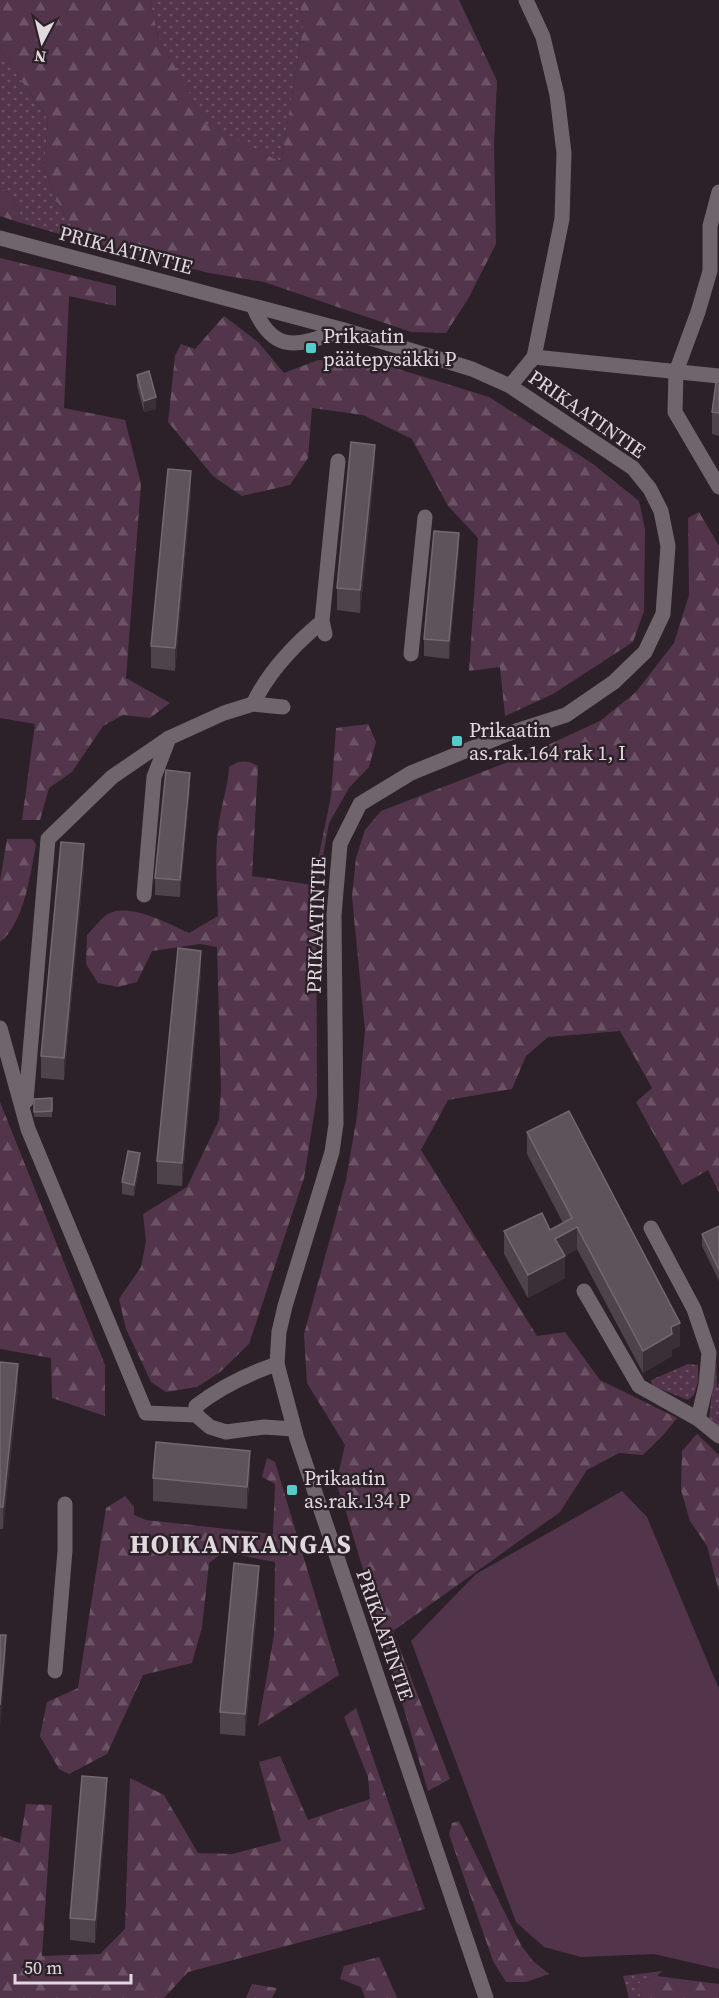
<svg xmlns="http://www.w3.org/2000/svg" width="719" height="1998" font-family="'Source Serif 4',serif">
<defs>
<pattern id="grass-dots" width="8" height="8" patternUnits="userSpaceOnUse" patternTransform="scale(1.5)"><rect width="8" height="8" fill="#53354b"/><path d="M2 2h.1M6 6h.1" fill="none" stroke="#6b5264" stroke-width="1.8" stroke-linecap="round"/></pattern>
<pattern id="forest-firs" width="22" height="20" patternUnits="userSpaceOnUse" patternTransform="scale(1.5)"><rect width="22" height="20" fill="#53354b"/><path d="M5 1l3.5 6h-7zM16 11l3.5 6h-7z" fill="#6b5264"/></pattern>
</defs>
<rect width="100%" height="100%" fill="#2c2129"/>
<g fill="url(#grass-dots)">
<path d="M150,0h150l3,28 -22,134 -74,-36 -49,-90z"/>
<path d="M0,49l48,71 -4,48 10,28 26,44 -62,-18 2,-10 -10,-19 -10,-5z"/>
<path d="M716,1359l1,30 2,-6v43l-10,-8z"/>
<path d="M688,1364l10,1v17l-4,13 -6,5 -35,-14 -2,-6z"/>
<path d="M662,1971l-5,5 -20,8 4,14h-12l-6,-22z"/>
</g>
<g fill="url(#forest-firs)">
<path d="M0,0h150l8,36 49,89 74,37 22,-134 -3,-28h159l38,81 -3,64 2,99 -28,55 -22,34 -35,-1 -147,-50 -55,-9 -129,-33 -26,-44 -10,-28 4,-48 -48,-71z"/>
<path d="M0,188l10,5 10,19 -2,10 -18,-6z"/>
<path d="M0,258l116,28v20l-47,-10 -5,112 61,12 16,64 -15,194 44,25 -20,15 -27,-3 -20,11 -31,46 -23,16 -9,32h-18l13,-96 -35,-6z"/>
<path d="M224,316l34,26 26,31 34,-13h51l120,37 104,67 46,37 6,28 -1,82 -11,31 -80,52 -48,22 -5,-49 -31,4 9,-133 -30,-32 -36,-67 -49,-24 -51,-7 -4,50 -18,27 -48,11 -29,-20 -45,-54 7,-66 6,-12 14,5z"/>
<path d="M699,512l20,34v646l-11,-22 -26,15 -46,-83 16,-14 -32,-57 -72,6 -22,19 -14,33 -64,11 -27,50 116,186 28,-4 35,48 77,38 -12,15 -22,22 -24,-2 -32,17 -27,42 -167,119 57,148 -22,12 -84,-286 -8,-21 9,-39 -38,-62 -3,-49 42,-154 11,-64 8,-86 -13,-133 4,-39 9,-28 16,-19 145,-56 74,-34 36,-29 38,-49 15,-48 -1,-77z"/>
<path d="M368,724l8,18 -4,14 -3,11 -20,21 -20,35 -13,71 1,202 -13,82 -55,166 -29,28 -23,15 -31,5 -15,-10 -25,-53 -7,-30 22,-32 5,-26 -3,-27 44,-27 32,-67 2,-32 -4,-141 -17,-3 -48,7 -15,31 -19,5 -20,-4 -12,-19 1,-29c6,-6 13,-16 21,-21 21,-12 61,10 81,19l29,-17c-1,-31 -4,-63 1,-94 3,-19 9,-36 10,-55 10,-7 18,-7 29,-1l-6,110 61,9 18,-89 5,-68z"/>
<path d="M7,839h25l4,5c-5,28 -12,80 -36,98v-61z"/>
<path d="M0,1102l105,263v51l-53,-18 -1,-40 -51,-9z"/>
<path d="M697,1434l22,21v137l-12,-46 -17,-25 -9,-31 1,-39z"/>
<path d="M267,1458l8,4 64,213 -81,51 16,-91 1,-73 -52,-10 -14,11 -7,64 -10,36 -49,12 -36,79 -38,20 -10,-5 -19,-33 7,-34 31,-14 28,-180 19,-12 9,11v8l12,5 127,14 2,-50 -13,-7z"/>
<path d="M356,1708l69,201 -237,63 -24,26h-164v-162l20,7 6,-39 26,1 -10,151 58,-2 25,-25 5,-151 34,17 34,58 34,1 49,-13 -22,-79 21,-6 28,64 62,-21 -2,-22 -24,-60z"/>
<path d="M459,1821l62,124 12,16 16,13 -23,8h-20l-13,-21 -44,-127 3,-11z"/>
<path d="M379,1957l16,36 2,5h-32l-4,-11 -21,-8 4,-13z"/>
<path d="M657,1976l62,8v14h-78l-4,-14z"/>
<path d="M252,1984l25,4 -5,10h-26z"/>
</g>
<path fill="#53354b" d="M622,1491l25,26 72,172v280l-65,-15 -73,3 -37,-10 -28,-25 -105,-281 65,-67z"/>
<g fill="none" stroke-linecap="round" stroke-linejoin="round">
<g stroke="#71656d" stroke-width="15">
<path d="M719,192l-9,34v45l-12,41 -22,60 -1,40 44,75"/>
<path d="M0,238l344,92 128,39 38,17 123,82 17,21 11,22 7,35 -5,68 -18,38 -31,30 -48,33 -59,19 -96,39 -51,31 -20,40 -6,71 2,209 -4,28 -47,154 -6,26 -2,32 20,75 189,559"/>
<path d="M253,306c21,51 46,39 90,24"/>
<path d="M534,357l185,19"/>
<path d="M510,386l24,-29 28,-138 2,-66 -7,-58 -14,-58 -17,-37"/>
<path d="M325,634l-3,-13 16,-160"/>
<path d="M411,654l14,-137"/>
<path d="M253,704c15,-31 39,-57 65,-79"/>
<path d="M144,895l10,-118 15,-39"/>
<path d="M0,1028l28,101 118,284 50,2 14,12 16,5 38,-5 30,2"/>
<path d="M26,1101l22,-262 64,-62 57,-39 55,-25 29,-9 30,3"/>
<path d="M651,1228l43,81 15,44 -3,32 -8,34"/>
<path d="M584,1291l55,95 59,33 21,17"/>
<path d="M196,1415v-9c25,-19 51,-32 81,-42"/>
<path d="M55,1671l10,-120v-47"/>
</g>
</g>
<g fill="#4e434b">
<path d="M137,375l19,34 -12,3 -7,-26z"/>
<path d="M719,382v54l-7,-2v-22z"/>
<path d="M375,467l-15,146 -23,-3v-22z"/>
<path d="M191,493l-16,178 -24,-3v-22z"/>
<path d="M459,550l-10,109 -25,-3v-17z"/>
<path d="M190,790l-10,107 -25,-2v-17z"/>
<path d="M84,866l-20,214 -23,-2v-22z"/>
<path d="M201,973l-19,213 -25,-2v-23z"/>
<path d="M52,1098v19h-18v-18z"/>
<path d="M527,1132l153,214 -8,3v7l-29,17 -66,-124 -12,7v22l-37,20 -24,-44v-23l46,-1 13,-7 -36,-69z"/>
<path d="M140,1164l-6,32 -12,-2v-12z"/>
<path d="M719,1226v55l-17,-35v-12z"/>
<path d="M0,1362l18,25 -15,142h-3z"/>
<path d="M250,1473l-3,36 -94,-8v-23z"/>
<path d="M259,1588l-14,148 -25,-2v-22z"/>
<path d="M107,1801l-12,142 -25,-3v-22z"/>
</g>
<g fill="#3a2f37">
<path d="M156,397v12l-12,3v-11z"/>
<path d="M375,445v22l-15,146v-23z"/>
<path d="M191,471v22l-16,178v-23z"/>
<path d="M459,533v17l-10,109v-18z"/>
<path d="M190,773v17l-10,107v-17z"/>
<path d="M84,844v22l-20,214v-22z"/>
<path d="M201,951v22l-19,213v-23z"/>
<path d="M140,1153v11l-6,32v-11z"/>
<path d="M577,1227v22l-12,7v22l-37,20v-23l27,-36z"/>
<path d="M680,1323v23l-8,3v7l-29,17v-22l28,-24z"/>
<path d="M18,1364v23l-15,142v-22z"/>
<path d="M250,1451v22l-3,36v-22z"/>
<path d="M259,1566v22l-14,148v-22z"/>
<path d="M6,1635v23l-6,70v-23z"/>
<path d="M107,1778v23l-12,142v-23z"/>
</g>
<g fill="#5e535b" stroke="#72686f" stroke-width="1.5">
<path d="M149,371l7,26 -12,4 -7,-26z"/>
<path d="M716,382h3v31l-7,-1z"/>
<path d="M351,442l24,3 -15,145 -23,-2z"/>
<path d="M168,469l23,2 -16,177 -24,-2z"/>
<path d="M434,531l25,2 -10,108 -25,-2z"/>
<path d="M166,770l24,3 -10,107 -25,-2z"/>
<path d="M61,842l23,2 -20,214 -23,-2z"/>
<path d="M178,948l23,3 -19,212 -25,-2z"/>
<path d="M52,1098v13l-18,1v-13z"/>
<path d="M569,1111l111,212 -9,4 1,7 -29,17 -66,-124 -22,12 10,17 -37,19 -24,-44 38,-18 8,17 22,-12 -45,-86z"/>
<path d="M128,1151l12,2 -6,32 -12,-3z"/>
<path d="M719,1226v44l-17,-36z"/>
<path d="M0,1362l18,2 -15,143h-3z"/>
<path d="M156,1442l94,9 -3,36 -94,-9z"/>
<path d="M234,1563l25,3 -14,148 -25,-2z"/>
<path d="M0,1635h6l-6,70z"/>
<path d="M82,1776l25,2 -12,142 -25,-2z"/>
</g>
<g fill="#53cdc9" stroke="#2c2129" stroke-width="2">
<rect x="305" y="342" width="12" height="12" rx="3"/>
<rect x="451" y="735" width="12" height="12" rx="3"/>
<rect x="286" y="1484" width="12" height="12" rx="3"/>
</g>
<g text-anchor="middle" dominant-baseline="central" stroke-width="5" stroke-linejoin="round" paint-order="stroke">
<g font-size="20" fill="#e0d9de" stroke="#2c2129">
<text transform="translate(126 250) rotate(15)">PRIKAATINTIE</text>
<text transform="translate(587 414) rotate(35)">PRIKAATINTIE</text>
<text transform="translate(316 925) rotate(-88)">PRIKAATINTIE</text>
<text transform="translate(385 1635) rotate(71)">PRIKAATINTIE</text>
</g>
<g font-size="20" fill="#e0d9de" stroke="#2c2129" text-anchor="start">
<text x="323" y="336">Prikaatin<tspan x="323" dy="23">päätepysäkki P</tspan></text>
<text x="469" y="730">Prikaatin<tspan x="469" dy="23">as.rak.164 rak 1, I</tspan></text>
<text x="304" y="1478">Prikaatin<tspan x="304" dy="23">as.rak.134 P</tspan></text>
</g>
<g font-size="26" font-weight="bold" letter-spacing="1.5" fill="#e0d9de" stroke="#2c2129">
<text x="241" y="1544">HOIKANKANGAS</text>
</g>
</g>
<g transform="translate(42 42) rotate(187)" stroke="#2c2129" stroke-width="4.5" paint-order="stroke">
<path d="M0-4.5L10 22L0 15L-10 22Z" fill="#e0d9de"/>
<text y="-9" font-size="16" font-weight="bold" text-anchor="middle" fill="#e0d9de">N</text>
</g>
<path d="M15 1974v9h116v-9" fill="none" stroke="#e0d9de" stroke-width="3"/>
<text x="24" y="1974" font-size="18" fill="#e0d9de" stroke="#2c2129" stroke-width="4.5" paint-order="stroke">50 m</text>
</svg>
